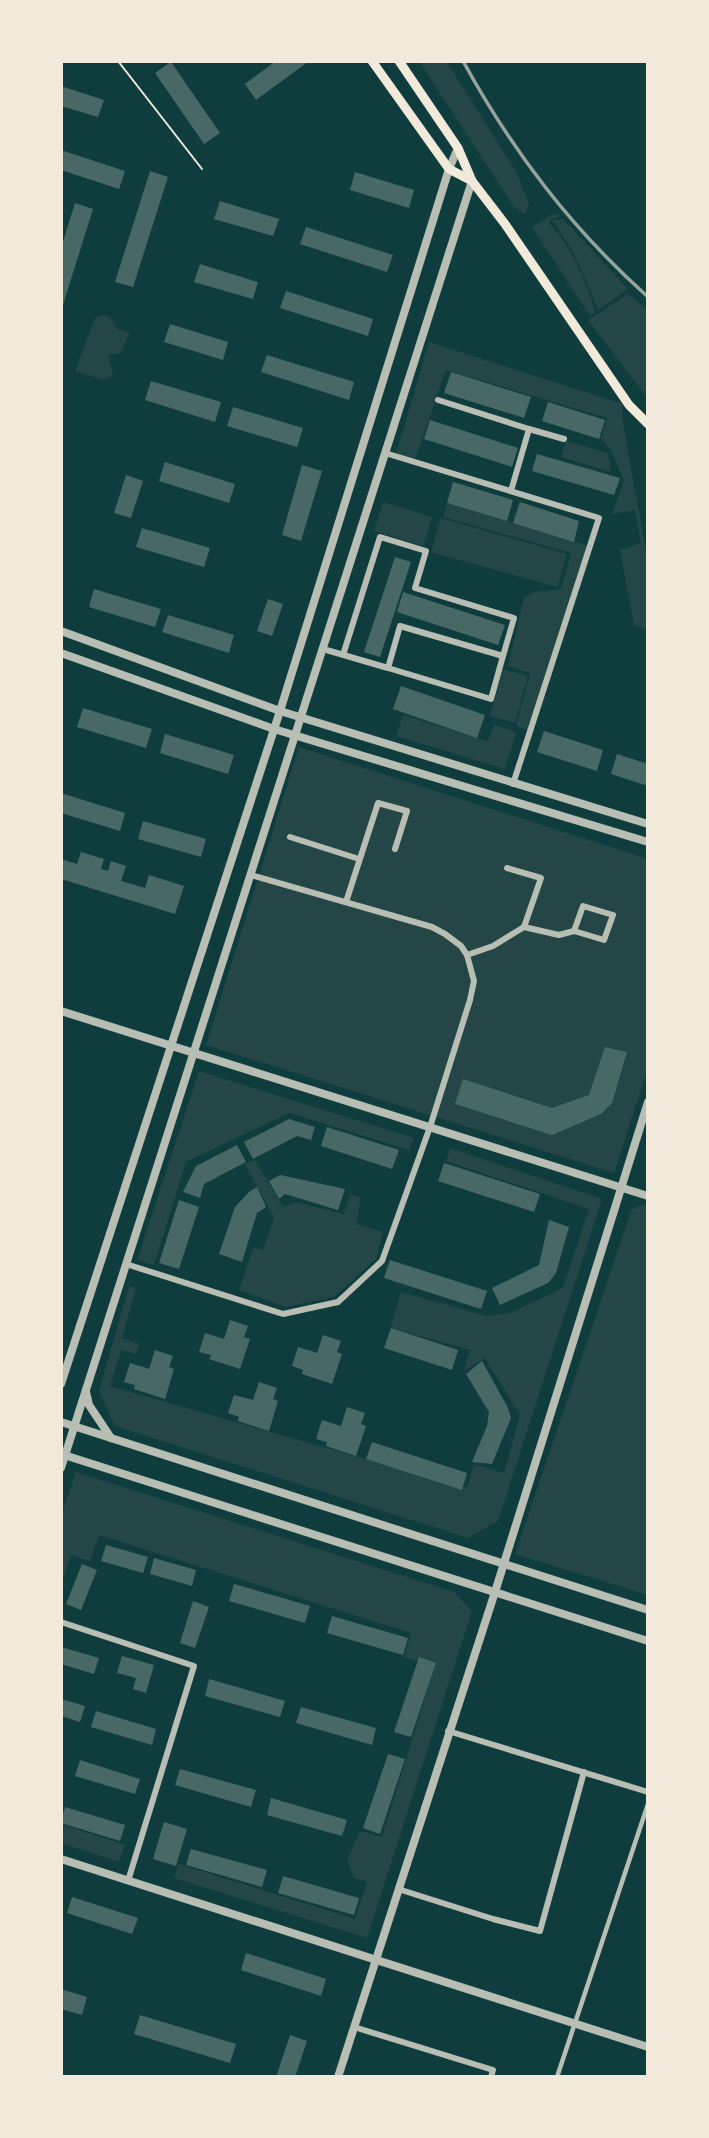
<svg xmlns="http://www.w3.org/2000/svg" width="709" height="2138" font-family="'PT Sans Narrow',sans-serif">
<rect width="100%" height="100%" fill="#0f3d3e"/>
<g fill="#244646">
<path d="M419,61h27l69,109 14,33 -3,11 -6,-2 -8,-8z"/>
<path d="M558,214l3,2 -10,3 -2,4c22,24 38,58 46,89l-5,4 -58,-89 20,-12z"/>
<path d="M563,219l65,70 -30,21c-12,-31 -25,-63 -46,-89z"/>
<path d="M628,294l20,16v89l-60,-79z"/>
<path d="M102,315l8,2 7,12 13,4 -10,20 -12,2 5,20 -10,5 -28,-9 20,-53z"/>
<path d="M429,342l194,62 -1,13 26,146v67l-14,-5 -14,-75 21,-7 -6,-33 -23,4 12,-33 -12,-29 -11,-14 6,-20 -161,-48 -31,90 -19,-6z"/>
<path d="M566,441l42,12 3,19 -50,-15z"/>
<path d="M383,502l49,15 -9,29 -49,-15z"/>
<path d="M447,503l143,43 -60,185 -14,-5 14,-53 -22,-7 16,-68 10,-6 27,-3 10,-36 -128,-36z"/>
<path d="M441,518l126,36 -10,33 -126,-35z"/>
<path d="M503,669l25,7 -13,47 -25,-7z"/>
<path d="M403,715l85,26 6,-16 22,7 -11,37 -109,-33z"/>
<path d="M299,747l349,112v209l-34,105 -408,-128z"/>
<path d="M199,1071l215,67 -5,12 -120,-37 -103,49 -32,103 -17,-5z"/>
<path d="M450,1148l152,51 -104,322 -30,17 -353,-112 -16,-35 30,-105 7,2 -14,50 17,6 -3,10 -15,-4 -11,36 357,102 7,-24 30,9 16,-58 -35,-57 -21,13 6,-21 -79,-22 10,-36 85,24 24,-3 53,-25 26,-79 -143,-48z"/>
<path d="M255,1160l28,47 12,-5 49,12 6,-20 11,3 -5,27 27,8 -7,27 -42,38 -48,10 -47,-17 14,-42 10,2 11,-32 -29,-54z"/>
<path d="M648,1203v392l-133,-41 117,-345z"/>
<path d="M76,1472l378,120 18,19 -105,327 -193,-60 5,-14 176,55 12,-37 -13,-4 -7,-17 13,-30 22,6 53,-171 -31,-9 7,-24 -312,-98 -9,26 -19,-6 -10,29v-68z"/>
<path d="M61,1824l64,21 -6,17 -58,-19z"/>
</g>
<g fill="#486865">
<path d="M276,61h33l-53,39 -11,-16z"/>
<path d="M171,62l49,71 -16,11 -49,-71z"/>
<path d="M61,86l43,14 -6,17 -37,-11z"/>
<path d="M61,150l64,21 -6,18 -58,-19z"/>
<path d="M150,171l18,6 -35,110 -18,-5z"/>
<path d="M355,172l59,18 -5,18 -59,-18z"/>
<path d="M220,201l59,18 -6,17 -59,-17z"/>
<path d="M75,203l18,6 -31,99 -1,-60z"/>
<path d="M306,227l87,28 -6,17 -87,-28z"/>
<path d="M200,264l58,18 -5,17 -59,-17z"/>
<path d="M286,291l87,28 -5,17 -88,-28z"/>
<path d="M170,324l58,18 -5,18 -59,-18z"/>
<path d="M267,355l87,27 -5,18 -88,-28z"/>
<path d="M451,372l80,25 -7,21 -80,-25z"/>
<path d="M151,381l70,21 -6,20 -70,-22z"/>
<path d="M548,402l57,18 -6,19 -57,-18z"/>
<path d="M233,407l70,21 -6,19 -70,-21z"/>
<path d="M430,420l88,28 -6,19 -88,-28z"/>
<path d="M537,454l83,24 -6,17 -82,-24z"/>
<path d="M165,462l70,22 -6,19 -70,-22z"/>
<path d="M302,465l20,6 -21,70 -19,-6z"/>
<path d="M126,475l17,6 -12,37 -17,-5z"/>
<path d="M453,482l60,18 -6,21 -60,-18z"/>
<path d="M520,502l59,19 -5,21 -61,-19z"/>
<path d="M142,528l68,20 -6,19 -68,-20z"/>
<path d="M395,557l16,5 -31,95 -16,-5z"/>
<path d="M94,589l67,20 -6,18 -66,-20z"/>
<path d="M403,592l102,33 -7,20 -101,-33z"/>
<path d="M268,599l15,5 -11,32 -15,-5z"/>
<path d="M168,615l66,20 -5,18 -67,-21z"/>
<path d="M401,686l84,29 -8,23 -84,-29z"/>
<path d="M83,708l69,21 -6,19 -69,-21z"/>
<path d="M544,731l59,19 -6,21 -60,-19z"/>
<path d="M165,734l69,21 -6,19 -68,-21z"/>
<path d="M617,754l31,10v22l-37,-12z"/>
<path d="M61,793l64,20 -5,18 -59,-18z"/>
<path d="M143,821l63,18 -5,18 -63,-18z"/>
<path d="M81,852l23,7 -3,10 7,2 3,-10 15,5 -5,15 24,7 4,-13 35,11 -9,28 -114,-35v-20l16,5z"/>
<path d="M605,1047l22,5 -15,51 -11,11 -49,21 -97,-31 8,-25 89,29 37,-13z"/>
<path d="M289,1119l26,8 -4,13 -14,-4 -44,23 -9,-17z"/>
<path d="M327,1127l72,23 -7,19 -71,-23z"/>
<path d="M237,1145l9,17 -42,22 -4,14 -17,-6 13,-26z"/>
<path d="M444,1163l96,31 -6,18 -96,-31z"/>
<path d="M280,1175l65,14 -7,21 -53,-16 -6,5 -10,-18z"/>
<path d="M257,1187l9,20 -9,6 -15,49 -23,-8 16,-47 14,-15z"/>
<path d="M179,1200l20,7 -20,62 -20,-6z"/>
<path d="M549,1220l20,7 -13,46 -8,10 -48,22 -8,-17 47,-23z"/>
<path d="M390,1260l97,31 -6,18 -97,-31z"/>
<path d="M230,1320l18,6 -4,11 6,2 -10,30 -31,-10 2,-4 -12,-3 6,-19 19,6z"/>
<path d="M391,1328l67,22 -6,20 -68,-22z"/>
<path d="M323,1335l18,6 -4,11 5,2 -10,30 -30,-10 1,-4 -11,-4 6,-19 19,6z"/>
<path d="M155,1350l18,6 -4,11 5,2 -9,30 -31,-10 1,-4 -11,-3 6,-19 19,6z"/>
<path d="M482,1361l26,47 3,10 -19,46 -20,-2 15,-36 2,-14 -23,-38z"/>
<path d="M259,1382l18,6 -4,11 5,2 -9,30 -31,-10 1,-4 -11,-4 6,-18 19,5z"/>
<path d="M347,1407l18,6 -4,11 5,2 -10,30 -30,-10 1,-4 -11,-3 6,-19 19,6z"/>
<path d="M372,1442l95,31 -5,17 -96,-31z"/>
<path d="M106,1545l42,12 -5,16 -42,-12z"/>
<path d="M154,1558l42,12 -4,16 -42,-12z"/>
<path d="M82,1564l15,6 -16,40 -15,-6z"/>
<path d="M234,1584l76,22 -5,17 -76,-22z"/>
<path d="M193,1601l16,6 -14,41 -15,-5z"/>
<path d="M332,1616l76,22 -5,17 -76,-22z"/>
<path d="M61,1647l38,11 -5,16 -33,-10z"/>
<path d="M122,1656l32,9 -8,28 -13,-4 3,-11 -19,-5z"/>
<path d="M419,1657l17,6 -25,74 -17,-5z"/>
<path d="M209,1679l76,22 -5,16 -75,-21z"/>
<path d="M61,1699l24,7 -5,16 -19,-6z"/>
<path d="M301,1707l75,21 -4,17 -76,-22z"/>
<path d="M96,1711l60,18 -4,16 -61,-18z"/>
<path d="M388,1754l17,5 -25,75 -17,-6z"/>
<path d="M80,1760l60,19 -5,15 -60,-18z"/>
<path d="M180,1769l76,21 -5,17 -76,-22z"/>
<path d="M271,1798l76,22 -5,16 -75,-21z"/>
<path d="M65,1807l60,18 -5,16 -59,-18z"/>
<path d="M164,1822l23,7 -11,37 -23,-7z"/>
<path d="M191,1849l76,21 -5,17 -76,-22z"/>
<path d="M283,1876l76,22 -5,17 -76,-22z"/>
<path d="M72,1897l66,21 -6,16 -65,-21z"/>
<path d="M246,1953l80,26 -5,17 -80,-26z"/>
<path d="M61,1989l26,8 -5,18 -21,-6z"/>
<path d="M140,2015l96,29 -6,19 -96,-29z"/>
<path d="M290,2035l17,6 -12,36h-19z"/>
</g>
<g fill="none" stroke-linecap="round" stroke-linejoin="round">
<path stroke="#f1e9da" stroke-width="2" d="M118,61l84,108"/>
<path stroke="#b8beb3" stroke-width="4.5" d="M557,2077l91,-273"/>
<g stroke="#b8beb3" stroke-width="6">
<path d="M438,400l91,29 -18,62"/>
<path d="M529,429l35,10"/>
<path d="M385,453l214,65 -86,266"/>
<path d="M323,649l65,19 12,-42 103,30 -12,43 -103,-31"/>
<path d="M343,655l37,-118 46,14 -11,37 99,30 -11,38"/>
<path d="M290,837l69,22"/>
<path d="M346,902l32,-99 29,8 -12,38"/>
<path d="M524,927l35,8 15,-4 30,9 9,-25 -30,-9 -9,25"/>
<path d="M467,955l26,-9 31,-19 17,-49 -34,-10"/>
<path d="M126,1264l157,50 55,-12 44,-41 48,-134 40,-127 4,-19 -7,-26 -6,-9 -16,-12 -13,-7 -181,-52"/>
<path d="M61,1622l133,44 -66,215"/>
<path d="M448,1731l200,61"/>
<path d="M398,1889l95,30 47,12 44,-159"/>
<path d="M354,2027l139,43 -2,7"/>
</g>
<g stroke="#b8beb3" stroke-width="8">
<path d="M61,631l219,80 368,113"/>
<path d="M61,653l213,76 374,113"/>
<path d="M61,1011l587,185"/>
<path d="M61,1384l219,-673 169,-542 9,-21"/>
<path d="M86,1392l3,13 22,33"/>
<path d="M61,1422l587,188"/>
<path d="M61,1454l587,187"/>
<path d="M61,1468l411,-1287"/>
<path d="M61,1859l587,188"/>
<path d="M338,2077l157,-485 153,-490"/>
</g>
<g stroke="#f1e9da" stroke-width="9">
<path d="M372,61l77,108 23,12"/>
<path d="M399,61l59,87 14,33 33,43 124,181 19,19"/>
</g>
<path stroke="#97a49c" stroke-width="3.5" d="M463,61c50,91 108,167 185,236"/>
</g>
<rect width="709" height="2138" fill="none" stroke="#f1e9da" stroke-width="126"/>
</svg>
